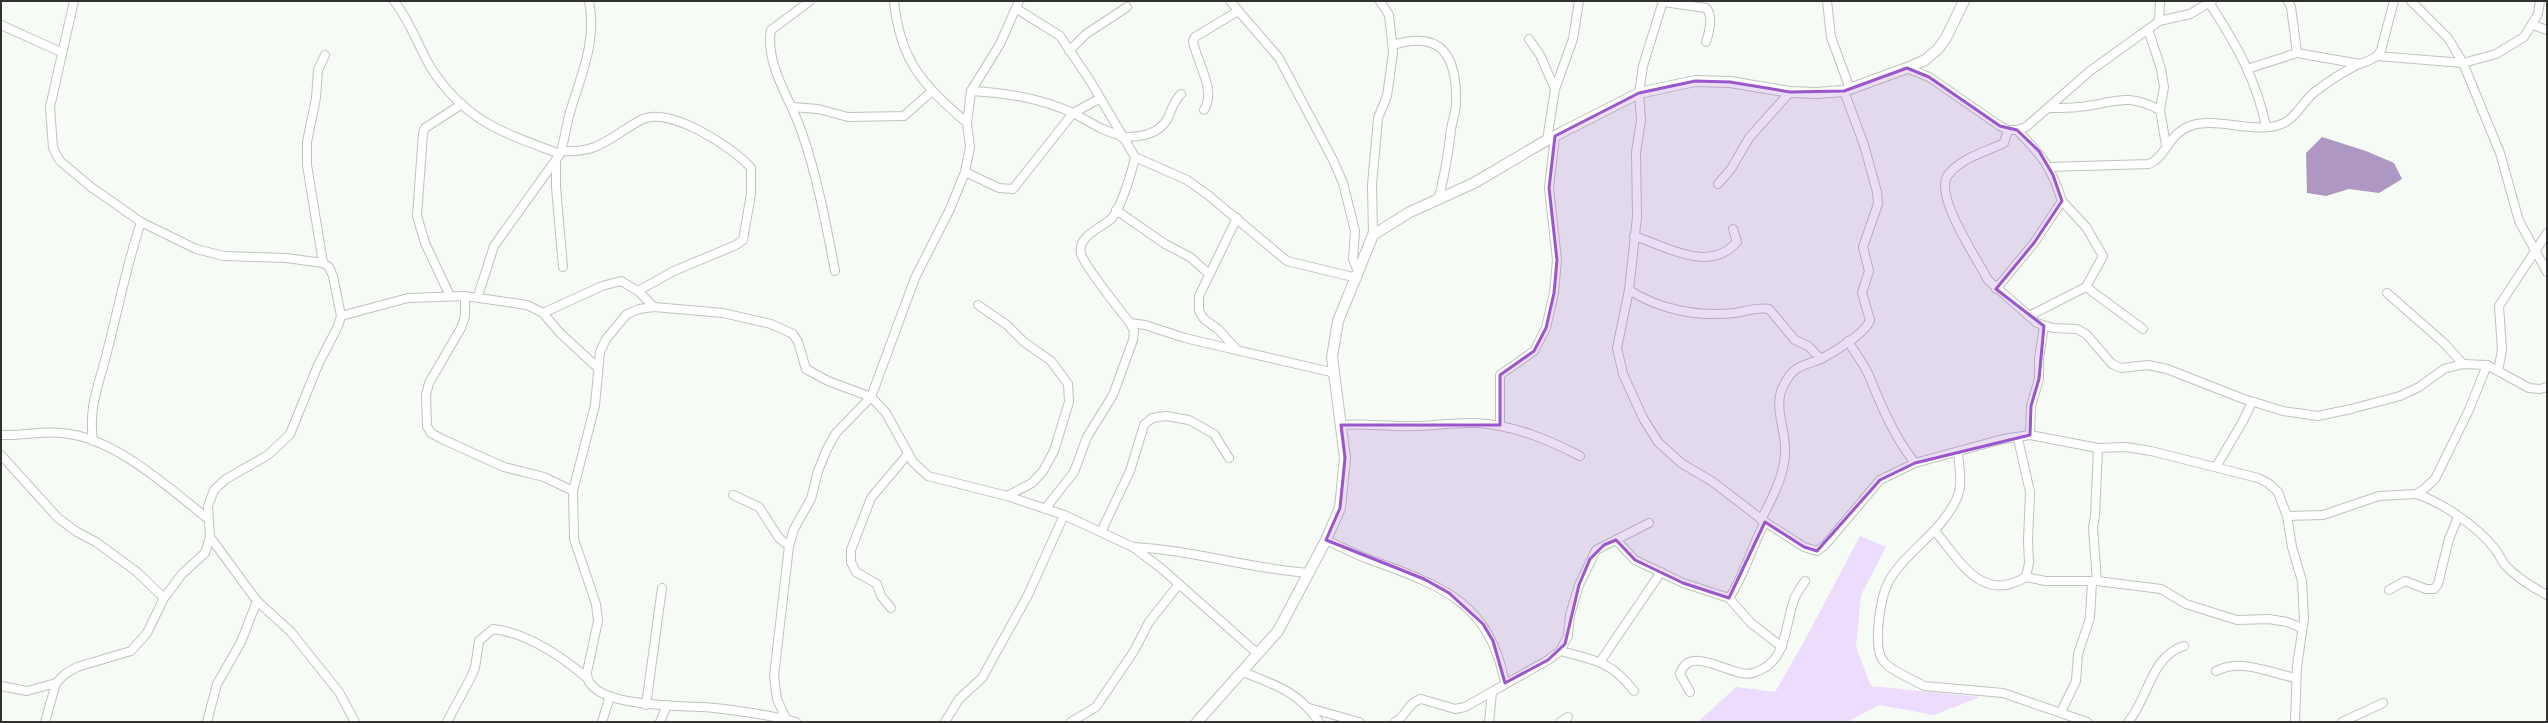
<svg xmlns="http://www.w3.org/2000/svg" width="2548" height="723" font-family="'IBM Plex Sans',sans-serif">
<rect width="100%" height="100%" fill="#f6fbf5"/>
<path fill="#eddcfd" d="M1860,536l26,11 -25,48 -5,52 15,39 109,11 -46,18 -55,-10 -32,17h-149l38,-35 39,5 32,-56z"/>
<path fill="#ae98c3" d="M2322,137l44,14 28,12 8,16 -23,14 -30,-4 -23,7 -19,-3 -1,-40z"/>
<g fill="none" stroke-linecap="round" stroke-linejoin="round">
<g stroke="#bfc3be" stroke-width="10">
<g id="minor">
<path d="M394,1c16,20 24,45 37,67 35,54 73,65 129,86"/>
<path d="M810,1l-39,29c-6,35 19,68 30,100 16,45 25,94 34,141"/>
<path d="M894,1c6,60 29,84 73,122"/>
<path d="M1230,1l49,57 54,102 10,23 12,48 -2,28 5,13"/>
<path d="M1663,1l-20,65 -4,27 2,27 -5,32 1,65 -8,73 -12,58 6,26 20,44 15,24 23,21 32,19 52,40 39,25 13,4 8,-6 55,-65 35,-17 88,-24 27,-4 68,13 28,-1 25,4 107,27 10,5 10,9 9,24 5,31 10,34 2,38 -7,47 -2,56"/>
<path d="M1827,1l4,36 19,52"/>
<path d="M2288,1l3,6 6,46"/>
<path d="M2411,1l37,37 15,25 37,90 19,68 28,51"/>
<path d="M1663,2l43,6c8,8 3,25 0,34"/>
<path d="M2210,4c26,40 46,75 56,122"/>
<path d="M1017,9l43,27 29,43 46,78c-3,14 -14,52 -24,62 -10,9 -34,17 -30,35 4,13 39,56 49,69l4,8 -1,9 -20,55 -26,42 -13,35 -29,37"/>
<path d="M2159,21l31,-7 22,-13"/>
<path d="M1,25l60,27"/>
<path d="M2533,25l14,5"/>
<path d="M2148,29l13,40 3,18 -4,23 6,35"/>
<path d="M1529,39l11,16 15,34"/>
<path d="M1393,45c50,-15 64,12 63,58 0,9 -4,18 -5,27 -3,24 -6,46 -13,70"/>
<path d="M1069,51l17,-17 41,-27"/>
<path d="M2377,56l86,7 33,-9 28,-17 14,-23 2,-13"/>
<path d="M1907,68l22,9 71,49 8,4h9l9,-3 64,-56 64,-46 5,-4 1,-20"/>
<path d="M2247,69l50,-16 63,11"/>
<path d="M971,91c36,2 69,7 102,22 16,8 30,19 48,22"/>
<path d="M792,107l26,2 30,8 56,-1 28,-25"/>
<path d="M2050,108c9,0 19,0 28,-1 36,-3 46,-16 82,3"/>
<path d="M1204,110c13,-20 -8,-49 -11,-69l2,-4 43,-26"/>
<path d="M2008,130l-4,13c-19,9 -43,15 -56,32 -15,20 30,85 40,105l49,43 16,5 24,1 9,5 26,30 9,4 27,-3 19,4 74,29 42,13 35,5 33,-7 49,-13 19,-9 25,-18 19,-5 24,1 42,23 11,1 7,-2"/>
<path d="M1121,137c18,0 37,-1 47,-19 4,-9 5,-16 13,-24"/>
<path d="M1547,140l8,-51 18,-50 6,-38"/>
<path d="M562,151c39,2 47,-14 79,-31 28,-15 93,28 110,48v26l-8,46 -7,5 -62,26 -36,20"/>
<path d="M1135,157l52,23 21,15 79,66 70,17"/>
<path d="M556,163v24l7,80"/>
<path d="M2048,167l101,-3c17,-7 19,-30 41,-38 26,-10 68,10 94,-3 14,-7 20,-24 32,-32 13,-10 27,-19 41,-26 7,-3 13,-4 20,-9l4,-6 13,-49"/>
<path d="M965,172l34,16 14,1 60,-76 26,-14"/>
<path d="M1718,184l13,-15 18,-31 41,-46"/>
<path d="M2062,201l24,26 17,29 -17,31"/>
<path d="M1116,210l49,34 25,13 19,17"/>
<path d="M1237,218l-38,78v15l5,8 15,11 18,20"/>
<path d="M1373,235l-1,-50 6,-67 9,-22 6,-44 -4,-37 -9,-14"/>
<path d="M1634,236c32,10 75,38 103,6l-4,-13"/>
<path d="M323,263l-16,-98v-23l9,-44 2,-28 7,-15"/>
<path d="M1996,289l38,-46 28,-42c-11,-35 -20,-45 -45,-71"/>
<path d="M1629,290c31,20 69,27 106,23 11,-2 23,-6 34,-4l26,31 13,6 13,13"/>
<path d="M2387,293l57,50 19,21"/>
<path d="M450,296l-25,-53 -8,-27 6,-83 2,-5 37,-24"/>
<path d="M465,296v20l-4,12 -32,55 -3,12 1,31 4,7 11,6 44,20 18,8 40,10 29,14"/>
<path d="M478,296l16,-50 66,-92c5,-14 6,-30 11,-45 11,-36 26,-70 18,-108"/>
<path d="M978,305l29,20 17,17 27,19 17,23 1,18 -15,49 -11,20 -11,12 -25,13"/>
<path d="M543,313l59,-27 19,-5 17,10 16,16"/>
<path d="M341,316l67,-18 57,-2 62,9 16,8 17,20 38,35"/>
<path d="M2029,316l57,-29 57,42"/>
<path d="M1130,323l15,2 40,13 150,35"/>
<path d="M1848,341c7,12 17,24 22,37 12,30 25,60 45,85"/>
<path d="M2498,371l4,-21 -3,-44 48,-73"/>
<path d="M1341,425c24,-2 47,2 71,1 21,0 43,-4 64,-3 37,2 71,16 104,33"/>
<path d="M1500,425v-50l34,-24 12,-23 8,-35 3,-33 -8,-72 6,-52"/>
<path d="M1,435c20,1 41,-4 61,-2 52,4 106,54 146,86"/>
<path d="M2030,435l1,-29 8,-27v-20l5,-33"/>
<path d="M2018,439l12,53 -2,49 1,22 -3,14"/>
<path d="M93,441c-5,-37 7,-58 15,-93 11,-42 19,-85 33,-126"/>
<path d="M1958,452c1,15 5,32 -1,46 -16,36 -54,55 -69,85 -7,14 -9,33 -10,48 0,10 -1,24 7,32 8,9 28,16 39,23l79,7 84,29"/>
<path d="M1,455l57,63 19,14 19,10 41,30 27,26"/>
<path d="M2216,467l27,-46 9,-19"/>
<path d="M2416,494c26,8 62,33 79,55 4,5 6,11 10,16 11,12 27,22 42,30"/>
<path d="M733,495l26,12 20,31 10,8"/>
<path d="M2287,516l36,-1 56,-19 37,-2 7,-4 12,-11 34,-69 18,-45"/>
<path d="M1761,520c11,-22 25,-46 24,-72 0,-21 -13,-45 0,-65 2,-4 5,-9 9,-12 7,-7 19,-8 27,-12 13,-7 45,-26 49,-39l-8,-27 7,-22 -6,-24 15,-43 -1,-12 -13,-47 -20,-54"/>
<path d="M1935,531c25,30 47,73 91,46l19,4h52l64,8 25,15 38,12 13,4 32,-1 18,3 15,6"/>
<path d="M1101,532l29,-61 14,-46 8,-7 14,-2 23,4 25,14 15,24"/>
<path d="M210,537l47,64 34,31 48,60 16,30"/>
<path d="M1326,540c14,6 28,14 42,19 71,26 121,41 137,124"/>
<path d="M1616,540l19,20 48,23 46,15 22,25 31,24"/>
<path d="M1133,547c60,3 117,22 176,26"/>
<path d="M2097,581l-4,-53 2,-13 3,-67"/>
<path d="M2389,590l16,-9 21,8h8l4,-5 11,-45 9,-22"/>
<path d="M1729,598c16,-23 22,-51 36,-76"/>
<path d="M891,608l-10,-12 -4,-12 -21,-12 -5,-10v-12l20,-52 37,-44"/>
<path d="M1560,651c34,9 51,10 74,40"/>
<path d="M1600,662l61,-90"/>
<path d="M2216,671c26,-13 53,2 80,7"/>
<path d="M1243,672c32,13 55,19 76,50"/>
<path d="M1,686l26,5 29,-8"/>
<path d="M1690,692l-10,-18c10,-32 52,5 73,-1 35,-10 31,-46 41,-73 2,-7 7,-13 11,-19"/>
<path d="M646,705l16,-117"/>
<path d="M1309,708l50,14"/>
<path d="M2061,712l15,-31 2,-27 12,-36 2,-36"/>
<path d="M786,719l-9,-20 -3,-23 15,-130 5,-17 17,-30 7,-28 9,-22 9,-16 35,-36 44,-119 35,-69 15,-37 5,-25 -3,-24 4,-32 29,-47 19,-43"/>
<path d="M45,722l11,-39 9,-9 12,-7 54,-16 16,-18 17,-35 18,-24 23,-21 5,-16 -2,-31 6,-16 12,-11 42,-24 22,-21 28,-69 20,-39 3,-10 -8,-40 -4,-9 -6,-4 -37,-5 -62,-2 -28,-7 -55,-27 -50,-35 -31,-26 -7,-13 -3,-41 24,-106"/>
<path d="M207,722l10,-38 24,-42 16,-41"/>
<path d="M447,722l23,-43 5,-11 4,-27 14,-12c35,4 68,27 94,49"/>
<path d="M602,722l8,-26"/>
<path d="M660,722l7,-17"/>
<path d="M796,722c-26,-7 -55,-11 -81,-14 -26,-3 -130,2 -128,-36l11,-51 -2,-17 -22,-65 -1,-48 22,-86 5,-53 6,-13 21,-25 12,-5 15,-2 69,6 48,11 22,10 5,8 8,27 22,12 43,16 15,16 27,49 15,14 79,20 57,19 69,32 29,22 96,85"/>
<path d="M945,722l14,-23 23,-21 46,-83 36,-80"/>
<path d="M1071,722l25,-15 38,-56 15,-29 30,-38"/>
<path d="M1395,722c11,-5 13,-20 26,-23l34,10 10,-2 83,-47 12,-9 8,-15 2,-21 9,-30 17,-35 53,-27"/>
<path d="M1489,722l3,-30"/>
<path d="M1560,722l8,-5"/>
<path d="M2128,722c20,-22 23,-67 56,-76"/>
<path d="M2342,722l41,-19"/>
</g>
</g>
<g stroke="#bfc3be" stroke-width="12">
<path id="tertiary" d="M1197,722l81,-91 48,-91 14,-32 5,-50 -13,-101 6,-36 35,-86 37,-23 64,-29 73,-43 92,-47 56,-12 35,1 60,10 26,1 28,-2 63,-23 18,-8 13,-11 8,-11 18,-37"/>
</g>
<use href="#minor" stroke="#fff" stroke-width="8"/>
<use href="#tertiary" stroke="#fff" stroke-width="10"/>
</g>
<path fill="#9a57cc" fill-opacity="0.2" stroke="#9a57cc" stroke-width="3" stroke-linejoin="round" d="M1907,68l22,9 71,49 17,4 22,21 14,24 9,26 -28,42 -38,46 48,37 -5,53 -8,27 -1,29 -115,28 -35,17 -63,71 -13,-4 -39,-25 -36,76 -46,-15 -48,-23 -19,-20 -12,5 -14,14 -11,26 -14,59 -17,16 -43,23 -12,-42 -10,-17 -34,-31 -25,-14 -98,-39 14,-32 5,-50 -4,-33h159v-50l34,-24 12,-23 8,-35 3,-33 -8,-72 6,-52 84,-43 56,-12 35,1 60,10 54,-1z"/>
<rect width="2548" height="723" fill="none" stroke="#313230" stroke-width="4"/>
</svg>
